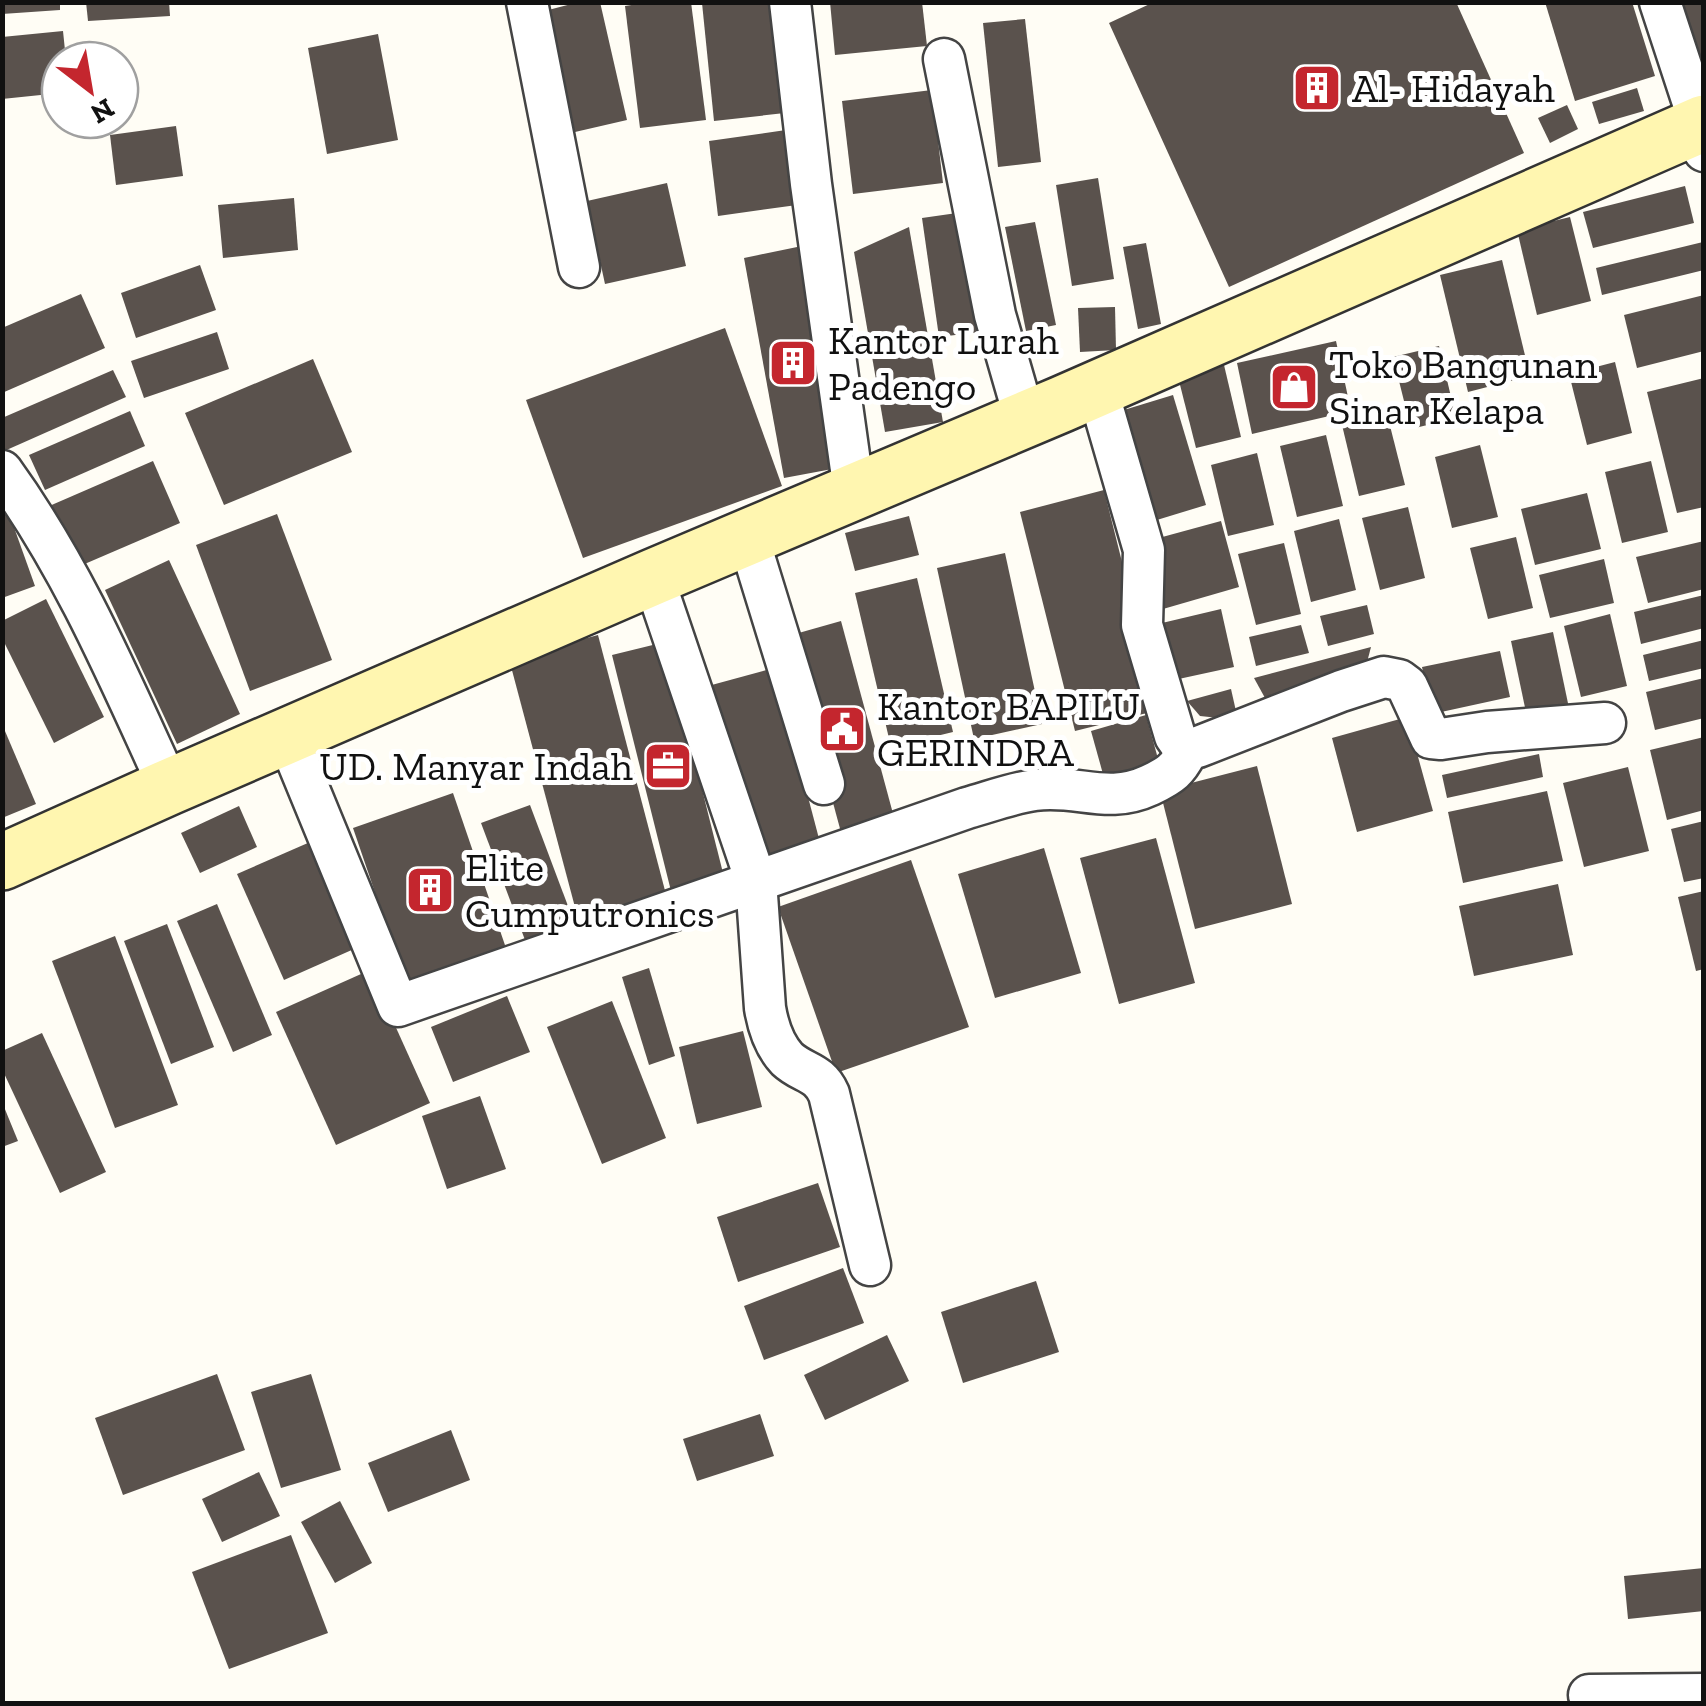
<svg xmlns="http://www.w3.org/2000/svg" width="1706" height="1706" font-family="'Zilla Slab',serif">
<rect width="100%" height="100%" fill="#fffdf5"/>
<g fill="#5a524d">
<path d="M2,2h58v8l-58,4z"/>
<path d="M86,2h83l1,14 -82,5z"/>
<path d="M579,2h21l27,118 -65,15 -29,-121z"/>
<path d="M651,2h40l15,118 -66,8 -15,-122z"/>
<path d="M782,2l12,110 -80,9 -12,-118z"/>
<path d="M830,2h92l5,44 -92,9z"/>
<path d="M1154,2h302l68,151 -295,134 -120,-264z"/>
<path d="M1545,2h87l23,74 -80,25z"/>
<path d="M1677,2h27v73z"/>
<path d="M1025,19l16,143 -43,5 -15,-144z"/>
<path d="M63,31l3,29h-6v33l-58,6v-62z"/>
<path d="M378,34l20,106 -71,14 -19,-106z"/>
<path d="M1637,88l7,23 -45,13 -7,-22z"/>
<path d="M932,90l11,93 -90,11 -11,-93z"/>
<path d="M1567,105l11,24 -28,14 -12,-25z"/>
<path d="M176,126l7,50 -67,9 -6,-50z"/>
<path d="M786,130l11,75 -79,11 -9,-75z"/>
<path d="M1098,178l16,101 -42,7 -16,-101z"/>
<path d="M667,183l19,83 -81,18 -18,-83z"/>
<path d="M1685,186l9,37 -101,25 -10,-36z"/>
<path d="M294,198l4,52 -75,8 -5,-53z"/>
<path d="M964,212l16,120 -41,5 -17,-119z"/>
<path d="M1570,217l21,84 -54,14 -20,-85z"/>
<path d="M1035,222l21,103 -30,6 -21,-104z"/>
<path d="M909,227l34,195 -58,10 -31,-180z"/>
<path d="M1703,242l1,28 -102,25 -6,-27z"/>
<path d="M1146,243l15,81 -23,5 -15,-82z"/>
<path d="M802,246l41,221 -59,11 -40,-220z"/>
<path d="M1502,260l28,116 -62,16 -28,-117z"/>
<path d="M200,265l16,45 -80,28 -15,-45z"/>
<path d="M81,294l24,54 -103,45v-65z"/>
<path d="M1704,295v56l-67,17 -13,-53z"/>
<path d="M1115,307l1,43 -36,2 -2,-44z"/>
<path d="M725,328l57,158 -199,72 -57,-158z"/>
<path d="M217,332l12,37 -85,29 -13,-37z"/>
<path d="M1336,341l15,70 -99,23 -15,-71z"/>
<path d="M1439,346l17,72 -45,11 -18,-72z"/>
<path d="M313,359l39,93 -128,53 -39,-92z"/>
<path d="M1615,362l17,71 -45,12 -18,-71z"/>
<path d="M1224,365l17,72 -45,11 -18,-71z"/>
<path d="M113,370l13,27 -124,55v-34z"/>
<path d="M1704,378v129l-27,6 -30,-121z"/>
<path d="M1173,395l33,110 -59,18 -33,-110z"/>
<path d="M130,411l15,35 -100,44 -16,-35z"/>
<path d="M1387,414l18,71 -46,11 -17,-71z"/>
<path d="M1326,435l17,71 -46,11 -17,-71z"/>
<path d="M1480,445l18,72 -46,11 -17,-71z"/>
<path d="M1257,453l17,72 -46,11 -17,-71z"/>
<path d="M153,461l27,62 -107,46 -26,-62z"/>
<path d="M1651,461l17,71 -46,11 -17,-71z"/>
<path d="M1104,490l55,220 -84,21 -55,-219z"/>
<path d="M1587,493l14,56 -66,16 -14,-56z"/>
<path d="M6,505l29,81 -33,12v-92z"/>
<path d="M1408,507l17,71 -45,12 -18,-72z"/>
<path d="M277,514l55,146 -82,31 -54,-146z"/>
<path d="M909,516l10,39 -64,16 -10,-38z"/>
<path d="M1339,519l17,71 -45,12 -17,-71z"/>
<path d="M1221,521l18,66 -76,22 -19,-67z"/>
<path d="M1516,537l17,71 -45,11 -18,-71z"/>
<path d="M1704,541v48l-56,14 -12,-46z"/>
<path d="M1284,543l17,71 -45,11 -18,-71z"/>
<path d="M1005,553l37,171 -68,15 -37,-171z"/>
<path d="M1604,559l10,44 -64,15 -11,-43z"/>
<path d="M169,560l71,154 -63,30 -72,-154z"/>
<path d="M917,578l36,154 -62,15 -36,-154z"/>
<path d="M1704,595v33l-63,16 -7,-32z"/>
<path d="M46,599l58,118 -50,26 -52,-105v-17z"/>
<path d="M1367,605l7,29 -46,12 -8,-30z"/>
<path d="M1221,609l13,58 -60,13 -12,-57z"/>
<path d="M1610,614l17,72 -46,11 -17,-71z"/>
<path d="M841,621l54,200 -53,15 -54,-200z"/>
<path d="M1301,625l8,28 -53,13 -7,-29z"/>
<path d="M1553,632l16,76 -42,9 -16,-76z"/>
<path d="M598,635l70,267 -88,24 -71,-267z"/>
<path d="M1704,640v28l-55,13 -6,-26z"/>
<path d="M665,642l59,235 -53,14 -59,-236z"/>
<path d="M1371,647l-6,23 -100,28 -11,-20z"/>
<path d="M1500,651l10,46 -78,17 -10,-47z"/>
<path d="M774,668l48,182 -67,17 -47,-181z"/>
<path d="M1704,678v40l-49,12 -9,-38z"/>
<path d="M1231,689l7,31 -38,-4 -13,-15z"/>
<path d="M1146,715l17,62 -55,15 -17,-61z"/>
<path d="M1407,717l26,94 -76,21 -25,-94z"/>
<path d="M2,724l34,80 -34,14z"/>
<path d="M1704,737v73l-37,10 -17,-70z"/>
<path d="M1539,754l4,23 -96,21 -5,-23z"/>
<path d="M1257,766l35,138 -97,25 -35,-138z"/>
<path d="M1628,767l21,84 -65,16 -21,-84z"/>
<path d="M1547,791l16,70 -100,22 -15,-71z"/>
<path d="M453,793l54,158 -100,35 -54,-158z"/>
<path d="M530,805l44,117 -49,18 -44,-117z"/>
<path d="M239,806l18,41 -57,26 -19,-40z"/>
<path d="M1704,821v57l-20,4 -13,-53z"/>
<path d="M1156,838l39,145 -76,21 -39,-146z"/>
<path d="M317,839l46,106 -79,35 -47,-106z"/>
<path d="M1044,848l37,125 -86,25 -37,-124z"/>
<path d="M911,860l58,167 -133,46 -58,-166z"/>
<path d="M1558,884l15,71 -99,21 -15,-70z"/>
<path d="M1704,891v78l-8,2 -18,-74z"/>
<path d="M217,904l55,131 -39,17 -56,-131z"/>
<path d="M167,924l47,123 -43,17 -47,-123z"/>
<path d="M115,936l63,169 -63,23 -63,-167z"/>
<path d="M649,968l26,88 -26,9 -27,-88z"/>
<path d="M370,970l60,133 -94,42 -60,-133z"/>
<path d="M507,996l23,56 -77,30 -22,-55z"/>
<path d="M612,1001l54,137 -64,26 -55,-137z"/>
<path d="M743,1031l19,76 -65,17 -18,-77z"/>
<path d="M42,1033l64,139 -46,21 -58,-124v-18z"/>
<path d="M480,1096l26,73 -59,20 -25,-73z"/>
<path d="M2,1102l16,39 -16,6z"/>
<path d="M818,1183l22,64 -102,35 -21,-65z"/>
<path d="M843,1268l21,55 -100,37 -20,-54z"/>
<path d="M1036,1281l23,71 -96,31 -22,-71z"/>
<path d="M887,1335l22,46 -84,39 -21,-45z"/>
<path d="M217,1374l28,76 -122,45 -28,-77z"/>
<path d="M311,1374l30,96 -60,18 -30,-96z"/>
<path d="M760,1414l14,42 -77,25 -14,-42z"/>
<path d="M451,1430l19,50 -82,32 -20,-49z"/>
<path d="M259,1472l21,44 -58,26 -20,-43z"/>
<path d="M340,1501l32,62 -37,20 -34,-61z"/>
<path d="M291,1535l37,98 -99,36 -37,-97z"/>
<path d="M1704,1568v43l-76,8 -4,-43z"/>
</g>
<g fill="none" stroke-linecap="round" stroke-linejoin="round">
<g stroke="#444" stroke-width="45">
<g id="minor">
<path d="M527,2l52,265"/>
<path d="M790,2l21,182 43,307"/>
<path d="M1660,2l40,122 4,27"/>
<path d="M944,59l51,256 30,104"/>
<path d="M1097,388l47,162 -2,75 33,111 7,10 6,3 10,-2 143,-56 43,-14 15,3 8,6 24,52 10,1 46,-7 118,-9"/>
<path d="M2,471c71,98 117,207 167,316"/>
<path d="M748,537l76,247"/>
<path d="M653,577l103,304 9,127c3,18 9,37 22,51 16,15 32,12 42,35l41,171"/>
<path d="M287,736l111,270 569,-198c22,-6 45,-15 68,-18 43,-6 72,15 115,-5 21,-10 28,-15 38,-36"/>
<path d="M1589,1695l115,-1"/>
</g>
</g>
<g stroke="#333" stroke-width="60">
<path id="secondary" d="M2,862l167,-75 484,-210 409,-173 642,-281"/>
</g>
<use href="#minor" stroke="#fff" stroke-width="40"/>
<use href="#secondary" stroke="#fff6b0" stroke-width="55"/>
</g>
<defs>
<g id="building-square" transform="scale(2.5)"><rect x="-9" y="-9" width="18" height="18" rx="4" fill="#c4262e" stroke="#fff"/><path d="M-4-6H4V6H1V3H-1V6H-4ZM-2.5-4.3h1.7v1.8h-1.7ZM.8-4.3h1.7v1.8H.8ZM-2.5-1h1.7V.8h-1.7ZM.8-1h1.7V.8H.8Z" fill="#fff"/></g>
<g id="shop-square" transform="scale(2.5)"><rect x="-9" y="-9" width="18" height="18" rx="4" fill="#c4262e" stroke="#fff"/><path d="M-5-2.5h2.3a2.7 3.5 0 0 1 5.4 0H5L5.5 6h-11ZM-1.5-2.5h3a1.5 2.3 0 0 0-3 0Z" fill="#fff"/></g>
<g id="civic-square" transform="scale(2.5)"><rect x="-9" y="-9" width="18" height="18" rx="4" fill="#c4262e" stroke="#fff"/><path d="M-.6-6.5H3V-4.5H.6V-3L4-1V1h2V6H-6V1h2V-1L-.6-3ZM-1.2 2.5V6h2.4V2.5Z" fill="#fff"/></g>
<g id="office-square" transform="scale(2.5)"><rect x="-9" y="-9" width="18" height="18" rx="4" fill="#c4262e" stroke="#fff"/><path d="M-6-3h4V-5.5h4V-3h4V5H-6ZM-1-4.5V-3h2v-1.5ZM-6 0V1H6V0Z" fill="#fff"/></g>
</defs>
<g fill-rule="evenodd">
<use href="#building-square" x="1317" y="88"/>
<use href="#building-square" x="793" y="363"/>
<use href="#shop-square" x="1294" y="387"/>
<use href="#civic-square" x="842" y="729"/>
<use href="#office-square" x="668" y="766"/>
<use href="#building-square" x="430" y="890"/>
</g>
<g text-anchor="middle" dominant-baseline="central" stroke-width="10" stroke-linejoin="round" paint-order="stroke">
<g font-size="40" fill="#111" stroke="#fff" text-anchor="start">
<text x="1352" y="88">Al- Hidayah</text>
<text x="828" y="340">Kantor Lurah<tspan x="828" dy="46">Padengo</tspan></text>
<text x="1329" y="364">Toko Bangunan<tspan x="1329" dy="46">Sinar Kelapa</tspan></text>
<text x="877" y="706">Kantor BAPILU<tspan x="877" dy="46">GERINDRA</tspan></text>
<text x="633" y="766" text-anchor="end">UD. Manyar Indah</text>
<text x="465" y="867">Elite<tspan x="465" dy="46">Cumputronics</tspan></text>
</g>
</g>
<rect width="1706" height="1706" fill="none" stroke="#111111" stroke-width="10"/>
<g transform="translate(90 90) rotate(149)"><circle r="48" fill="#ffffff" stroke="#a0a0a0" stroke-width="2.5"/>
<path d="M0-8L18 38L0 25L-18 38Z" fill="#c4262e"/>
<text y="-15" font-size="28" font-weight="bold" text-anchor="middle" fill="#111111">N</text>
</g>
</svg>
